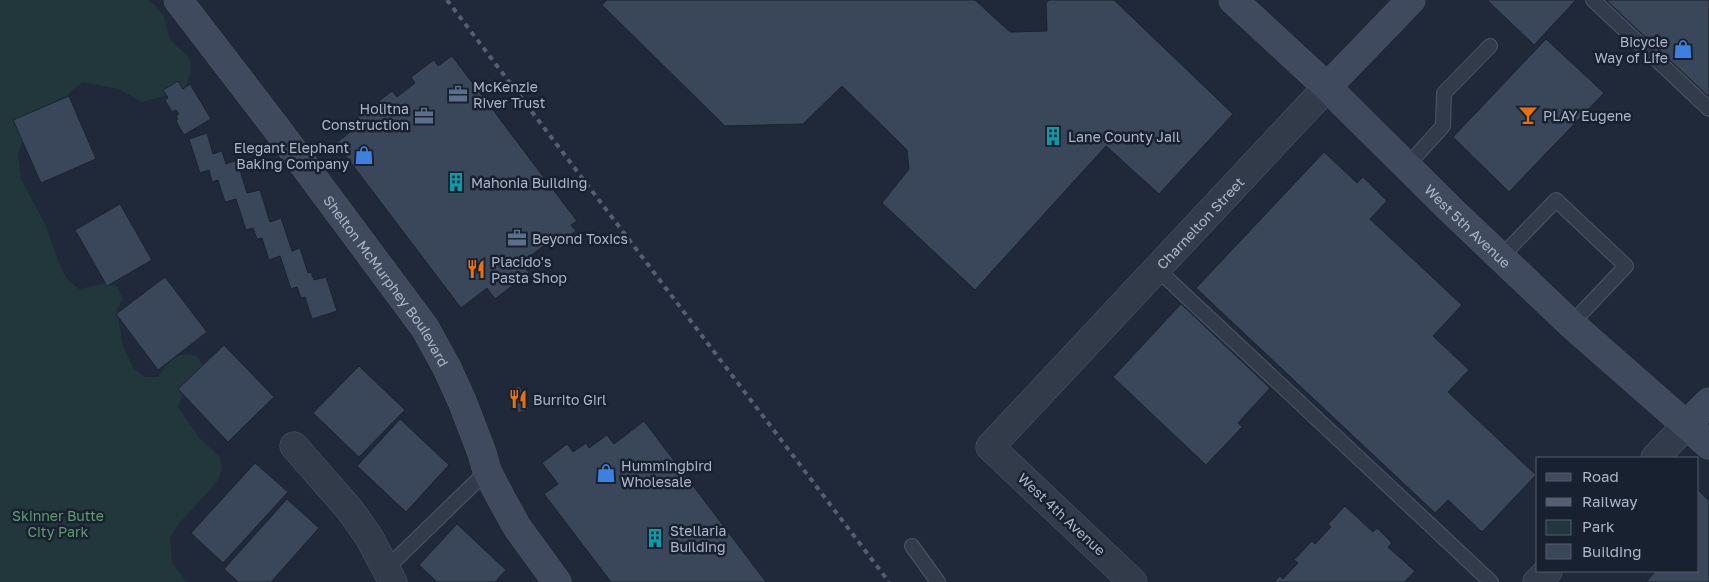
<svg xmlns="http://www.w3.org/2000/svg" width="1709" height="582" font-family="'Golos Text',sans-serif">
<rect width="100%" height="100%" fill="#1f293a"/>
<path fill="#21373b" d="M0,0h148l7,5 9,11 6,24 19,17 2,12 -3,12 -7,11 -39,10 -23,-13 -37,-7 -17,15 -13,6 -22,17 -12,34 3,25 24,45 17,47 7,10 10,8 24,-5 14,2 6,13 -6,10 6,37 11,23 11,8h13c13,-17 15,-26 39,-21l6,10c-7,15 -20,25 -25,41l22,32 20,18 2,12 -4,11 -41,46 -7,12 2,25 15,19h-187z"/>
<g fill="#3a475b" stroke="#1a2331">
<path d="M607,0h368l35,32 37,-1 -1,-28 3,-3h65l119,114 -74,80 -53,-48 -131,144 -93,-87 27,-34 -2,-19 -65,-64 -39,38 -78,2 -123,-121z"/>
<path d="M1487,0h89l-42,45z"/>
<path d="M1606,0h103v97z"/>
<path d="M1546,39l58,54 -95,99 -56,-55z"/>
<path d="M452,56l125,165 -6,4 5,6 -19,13 -4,-5 -31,23 7,11 -34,26 -8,-11 -26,20 -125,-165 26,-20 -4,-6 34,-26 5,6 18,-14 -4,-6 23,-17 4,6z"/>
<path d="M178,81l5,8 7,-5 21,35 -27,16 -8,-14 2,-2 -2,-3 3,-2 -3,-4 -4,2 -7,-12 3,-2 -5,-8z"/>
<path d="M69,96l27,63 -55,24 -28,-63z"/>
<path d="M207,133l6,21 9,-3 4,13 11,-4 10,33 13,-3 10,32 11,-4 11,33 8,-3 8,25 3,-1 3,8 12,-3 11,34 -25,8 -7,-22 -4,1 -4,-11 -6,2 -11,-33 -11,4 -7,-22 -5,1 -4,-11 -7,2 -10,-31 -11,3 -7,-22 -6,2 -3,-12 -9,3 -11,-34z"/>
<path d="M1324,152l33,31 6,-6 24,24 -17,18 92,86 -29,31 36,34 -21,22 88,83 -54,57 -34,-32 -13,13 -239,-225z"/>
<path d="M120,204l32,56 -45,26 -32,-56z"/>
<path d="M165,277l42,55 -49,38 -42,-56z"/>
<path d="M1181,304l89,84 -32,35 4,4 -36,38 -93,-88z"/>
<path d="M224,345l50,52 -46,45 -50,-53z"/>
<path d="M359,366l46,44 -46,47 -46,-44z"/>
<path d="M520,386l9,23 -11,4 -9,-23z"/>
<path d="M400,419l49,46 -43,47 -49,-46z"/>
<path d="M644,421l122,161h-155l-67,-88 14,-10 -16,-21 25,-19 6,8 13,-9 3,5 18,-13 7,9z"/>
<path d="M255,463l33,29 -65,71 -32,-30z"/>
<path d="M1698,490l11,11v81h-63l10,-11h42z"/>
<path d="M287,499l32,29 -48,54h-33l-14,-13z"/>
<path d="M1345,506l28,26 4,-4 15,15 -4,4 27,24 -11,11h-130l6,-6 3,3 15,-16 -4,-3 18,-19 3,3 16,-17 -3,-3z"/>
<path d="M457,524l49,46 -11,12h-58l-18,-17z"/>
</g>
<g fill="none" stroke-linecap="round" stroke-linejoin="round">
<g stroke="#4d5665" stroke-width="16">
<g id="lane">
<path d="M1593,0l116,109"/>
<path d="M1407,166l36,-40 1,-33 46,-47"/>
<path d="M1501,257l55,-57 70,66 -55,58"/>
<path d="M1157,269l334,313"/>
<path d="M912,546l26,36"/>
<path d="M386,569l101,-98"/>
</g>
</g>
<g stroke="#4d5665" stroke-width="29">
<g id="street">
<path d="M294,446l56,64 19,27 24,45"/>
<path d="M1655,458l31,-33"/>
<path id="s1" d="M1133,582l-143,-135 337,-360"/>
<path d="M1537,582l11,-11"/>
</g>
</g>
<g stroke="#4d5665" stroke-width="29">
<g id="secondary">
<path id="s2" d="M178,0l99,129 148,199 22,40 15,33 20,52 5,18 15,29 15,27 40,55"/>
<path id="s3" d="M1233,0l94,87 123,122 121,115 138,121"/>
<path d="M1327,87l84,-87"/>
<path d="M1686,425l23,-23"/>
</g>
</g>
<use href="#lane" stroke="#323b4a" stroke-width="14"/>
<use href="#street" stroke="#323b4a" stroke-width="28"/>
<use href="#secondary" stroke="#404a5e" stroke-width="28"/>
<path stroke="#545f72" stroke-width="4" stroke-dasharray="5 5" stroke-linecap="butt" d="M447,0l442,582"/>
</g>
<defs>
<g id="shop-bare" transform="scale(1.5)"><path d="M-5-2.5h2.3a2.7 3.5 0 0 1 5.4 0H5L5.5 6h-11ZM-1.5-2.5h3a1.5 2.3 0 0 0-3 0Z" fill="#3f7fe0" stroke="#18212f" stroke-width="2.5" paint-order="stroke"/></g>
<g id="office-bare" transform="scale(1.5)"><path d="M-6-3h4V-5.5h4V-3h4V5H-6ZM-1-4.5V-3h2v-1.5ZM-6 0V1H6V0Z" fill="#5c6f8a" stroke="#18212f" stroke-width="2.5" paint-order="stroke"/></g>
<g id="bar-bare" transform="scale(1.5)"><path d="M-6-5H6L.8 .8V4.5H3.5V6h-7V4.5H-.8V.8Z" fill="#e8710a" stroke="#18212f" stroke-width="2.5" paint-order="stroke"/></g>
<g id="building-bare" transform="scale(1.5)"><path d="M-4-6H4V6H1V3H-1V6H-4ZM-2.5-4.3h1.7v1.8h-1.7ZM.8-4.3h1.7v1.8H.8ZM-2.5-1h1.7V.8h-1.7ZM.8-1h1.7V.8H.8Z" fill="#0f9aa8" stroke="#18212f" stroke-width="2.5" paint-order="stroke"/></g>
<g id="restaurant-bare" transform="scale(1.5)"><path d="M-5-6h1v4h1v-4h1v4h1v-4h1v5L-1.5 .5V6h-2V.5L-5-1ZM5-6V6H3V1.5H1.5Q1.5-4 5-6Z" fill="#e8710a" stroke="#18212f" stroke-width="2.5" paint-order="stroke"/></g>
</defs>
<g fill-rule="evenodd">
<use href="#shop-bare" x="1683" y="49"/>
<use href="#office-bare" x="458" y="94"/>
<use href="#bar-bare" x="1528" y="115"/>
<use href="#office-bare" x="424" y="116"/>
<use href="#building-bare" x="1053" y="136"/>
<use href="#shop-bare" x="364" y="155"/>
<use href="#building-bare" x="456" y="182"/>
<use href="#office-bare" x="517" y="238"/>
<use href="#restaurant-bare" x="476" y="269"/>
<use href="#restaurant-bare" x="518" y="399"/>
<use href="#shop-bare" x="606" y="473"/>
<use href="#building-bare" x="655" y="538"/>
</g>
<g text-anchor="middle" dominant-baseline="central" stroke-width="5" stroke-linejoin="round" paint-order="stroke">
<g font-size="14" fill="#adb6c7" stroke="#18212f" text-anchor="start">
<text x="1668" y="41" text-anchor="end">Bicycle<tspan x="1668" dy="16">Way of Life</tspan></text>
<text x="473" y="86">McKenzie<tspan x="473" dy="16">River Trust</tspan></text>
<text x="409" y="108" text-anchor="end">Holitna<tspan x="409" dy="16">Construction</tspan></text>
<text x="1543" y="115">PLAY Eugene</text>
<text x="1068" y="136">Lane County Jail</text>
<text x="349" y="147" text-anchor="end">Elegant Elephant<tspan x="349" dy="16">Baking Company</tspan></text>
<text x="471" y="182">Mahonia Building</text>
<text x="532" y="238">Beyond Toxics</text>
<text x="491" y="261">Placido's<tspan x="491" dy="16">Pasta Shop</tspan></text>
<text x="533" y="399">Burrito Girl</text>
<text x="621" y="465">Hummingbird<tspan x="621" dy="16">Wholesale</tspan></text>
<text x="670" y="530">Stellaria<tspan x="670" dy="16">Building</tspan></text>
</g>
<g font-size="14" fill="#adb6c7" stroke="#18212f">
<text stroke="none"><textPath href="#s1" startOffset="504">Charnelton Street</textPath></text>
<text stroke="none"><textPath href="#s3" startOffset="326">West 5th Avenue</textPath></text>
<text stroke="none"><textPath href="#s2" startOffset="350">Shelton McMurphey Boulevard</textPath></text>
<text transform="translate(1062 514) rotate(43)">West 4th Avenue</text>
</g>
<g font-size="14" fill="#629a71" stroke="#18212f">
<text x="58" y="515">Skinner Butte<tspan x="58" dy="16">City Park</tspan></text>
</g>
</g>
<rect x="1536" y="457" width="162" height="115" fill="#18212f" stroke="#545d6c"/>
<rect x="1546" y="473" width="25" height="8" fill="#404a5e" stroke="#545d6c"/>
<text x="1582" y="482" font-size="15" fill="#adb6c7">Road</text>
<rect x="1546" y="498" width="25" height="8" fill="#545f72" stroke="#545d6c"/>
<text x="1582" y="507" font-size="15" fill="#adb6c7">Railway</text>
<rect x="1546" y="520" width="25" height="15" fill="#21373b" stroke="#545d6c"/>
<text x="1582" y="532" font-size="15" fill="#adb6c7">Park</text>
<rect x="1546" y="544" width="25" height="15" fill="#3a475b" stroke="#545d6c"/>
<text x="1582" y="557" font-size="15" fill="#adb6c7">Building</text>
</svg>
